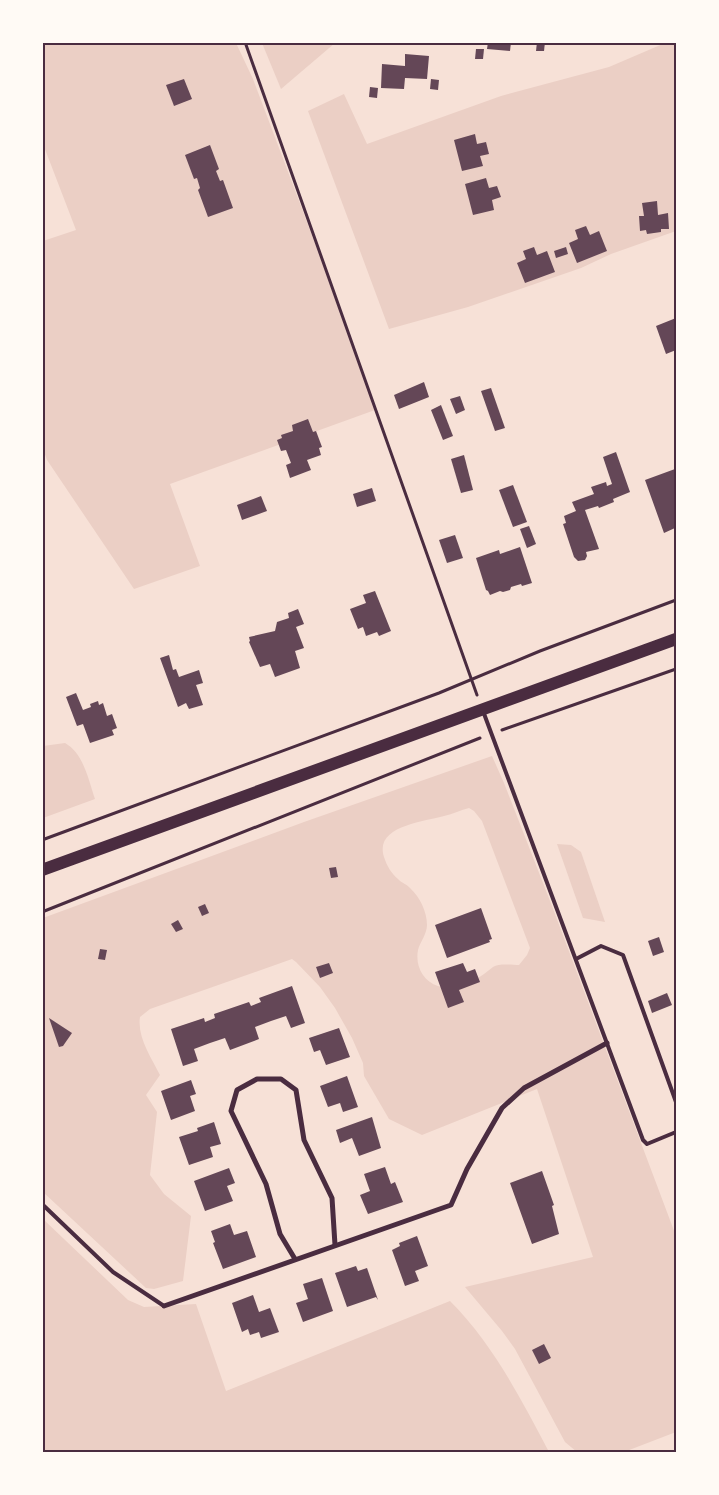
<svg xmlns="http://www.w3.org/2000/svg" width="719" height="1495" font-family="'Noto Serif',serif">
<rect width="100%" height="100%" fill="#f7e1d7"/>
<g fill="#ebcfc5" fill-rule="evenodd">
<path d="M42,43h194l17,36 68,180 54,151 -205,74 30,82 -66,23 -87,-129 -4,-11v-208l33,-11 -33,-86z"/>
<path d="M262,43h73l-54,46z"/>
<path d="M665,43h11v188l-65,23 -30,14 -113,39 -79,22 -81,-218 36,-17 23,50 134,-48 108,-29z"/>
<path d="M65,743c19,11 23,36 30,56l-52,19v-72z"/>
<path d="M492,756l12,27 48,123 124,330v196l-52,20h-47l-12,-10 -50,-93 -13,-18 -37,-44 128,-30 -56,-168 -115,46 -33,-16 -25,-43 -1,-13 -11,-25 -17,-30 -15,-21 -24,-25 -4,-3 -142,50 -10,8c-3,20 11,40 20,58l-14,20 11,17 -7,63 14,19 27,22 -8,65 -29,8 -8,-1 -103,-96v-274l261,-96zM469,808l5,3 8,10 48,127 -3,7 -8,10c-7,0 -20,-2 -26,2 -3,2 -6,5 -9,7 -12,9 -31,17 -46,12 -15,-5 -23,-20 -20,-36 2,-8 9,-16 9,-25 0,-13 -7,-28 -17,-37 -3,-4 -9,-5 -12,-9 -7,-6 -11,-13 -14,-22 -10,-31 39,-35 60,-41 9,-2 17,-6 25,-8z"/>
<path d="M557,844l14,1 10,7 24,70 -22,-4z"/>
<path d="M43,1219l85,81 16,7 52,-3 30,87 224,-90c43,43 71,98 99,151h-505z"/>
</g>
<g fill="#644757">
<path d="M488,42h23l-1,9 -23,-2z"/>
<path d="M537,42h8l-1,9h-8z"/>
<path d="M476,49h8l-1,10h-8z"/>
<path d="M405,54l24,2 -2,23 -22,-1 -1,11 -23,-1 1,-24 23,2z"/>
<path d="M184,79l8,20 -18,7 -8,-21z"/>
<path d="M431,79l8,1 -1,10 -8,-1z"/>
<path d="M370,87l8,1 -1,10 -8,-1z"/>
<path d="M475,134l2,10 9,-2 3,12 -9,2 3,10 -21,5 -8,-31z"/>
<path d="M210,145l9,24 -3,2 4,10 3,-1 10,28 -25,9 -10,-27 2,-2 -3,-10 -3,1 -9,-24z"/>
<path d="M486,178l3,10 8,-2 4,11 -9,3 2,10 -21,5 -8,-31z"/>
<path d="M657,201l1,14 10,-2 1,16h-8v3l-14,2 -1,-4 -6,1 -1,-15h5l-2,-13z"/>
<path d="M586,226l4,9 9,-4 8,20 -30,12 -8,-20 9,-4 -3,-9z"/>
<path d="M534,247l3,8 10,-4 8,21 -30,11 -8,-20 9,-4 -3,-8z"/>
<path d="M566,247l2,7 -12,4 -2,-7z"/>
<path d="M676,318v32l-10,4 -10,-28z"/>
<path d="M424,382l5,15 -30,12 -5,-14z"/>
<path d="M491,388l14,40 -10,3 -14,-40z"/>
<path d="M460,396l5,14 -9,4 -6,-15z"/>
<path d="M441,405l12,31 -10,4 -12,-30z"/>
<path d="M308,419l5,13 3,-1 6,16 -3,1 2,7 -14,5 4,10 -21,8 -4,-13 5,-2 -5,-13 -5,1 -4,-11 5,-2 -1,-3 12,-4 -1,-6z"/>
<path d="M616,452l14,40 -17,7 1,3 -15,6 -1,-2 -13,4 14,39 -13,3 1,4 -2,4 -7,1 -4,-4 -11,-33 3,-1 -2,-7 12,-5 -4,-9 22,-8 -3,-7 15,-5 1,4 5,-2 -9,-27z"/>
<path d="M464,455l9,35 -12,3 -10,-34z"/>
<path d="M675,469l1,3v57l-1,-1 -11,5 -19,-53z"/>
<path d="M513,485l14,37 -14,5 -14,-37z"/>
<path d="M372,488l4,13 -19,6 -4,-13z"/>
<path d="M261,496l6,15 -25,9 -5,-15z"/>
<path d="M529,526l7,18 -9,4 -7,-19z"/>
<path d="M455,535l8,23 -16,5 -8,-23z"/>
<path d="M520,547l12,36 -10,3 -1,-2 -10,3 -1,3 -7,2 -3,-1 -10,4 -2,-4 -2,-1 -10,-32 23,-8 1,4z"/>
<path d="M375,591l16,40 -12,5 -2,-4 -11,4 -3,-9 -5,2 -8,-20 16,-6 -3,-8z"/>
<path d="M298,609l6,15 -8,3 8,21 -9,3 5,17 -25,9 -5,-13 -10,3 -11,-25 1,-1 -1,-4 26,-6 2,-9 12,-4 -1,-5z"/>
<path d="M169,655l4,15 3,-1 3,8 20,-7 4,13 -7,2 7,20 -14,4 -3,-6 -8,4 -18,-49z"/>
<path d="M76,693l7,17 8,-3 -1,-3 8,-3 1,4 4,-2 4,13 5,-2 5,14 -5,2 2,5 -24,8 -7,-19 -6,2 -11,-29z"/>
<path d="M336,867l2,10 -7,1 -2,-10z"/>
<path d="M205,904l4,9 -7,3 -4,-9z"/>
<path d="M481,908l11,31 -3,1 1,2 -43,16 -12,-33z"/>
<path d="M178,920l5,9 -7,3 -5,-8z"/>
<path d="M659,937l5,15 -11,4 -5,-15z"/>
<path d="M100,949l7,1 -2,10 -7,-1z"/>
<path d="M329,963l4,10 -13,5 -4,-11z"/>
<path d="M463,963l4,9 8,-3 5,13 -21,8 5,12 -16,6 -13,-36z"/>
<path d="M292,986l13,37 -14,5 -5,-12 -15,5 -16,6 4,12 -29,11 -5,-12 -15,5 -16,6 4,12 -15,5 -12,-37 33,-11 1,4 10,-4 -1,-4 35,-12 2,4 10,-4 -2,-4z"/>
<path d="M667,993l5,12 -20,8 -4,-12z"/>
<path d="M49,1018l23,15 -9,13 -4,1z"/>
<path d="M339,1028l11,29 -24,8 -6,-15 -6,2 -5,-14z"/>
<path d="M347,1076l11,31 -15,5 -3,-9 -12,4 -8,-21z"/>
<path d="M191,1080l5,14 -6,2 5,15 -24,9 -10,-29z"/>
<path d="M372,1117l9,31 -22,8 -7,-18 -12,5 -4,-13z"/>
<path d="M214,1122l7,22 -11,3 3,10 -24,8 -10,-28 19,-6 -1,-3z"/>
<path d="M385,1167l6,17 4,-2 8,20 -35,12 -8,-19 10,-4 -6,-17z"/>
<path d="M229,1168l6,15 -8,3 6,15 -28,10 -11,-30z"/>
<path d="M542,1171l12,34 -2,1 7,28 -27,10 -22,-61z"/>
<path d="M230,1224l4,11 13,-4 9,26 -33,12 -10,-26 2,-1 -4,-11z"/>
<path d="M417,1236l11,30 -13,5 4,10 -14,5 -13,-36 8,-4 -1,-3z"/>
<path d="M356,1266l2,5 9,-3 11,32 -2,-3 -29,10 -12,-34z"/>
<path d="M322,1278l11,33 -30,11 -7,-19 12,-4 -5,-15z"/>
<path d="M253,1295l6,17 11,-4 9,24 -18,6 -2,-6 -9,3 -2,-6 -6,3 -10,-29z"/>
<path d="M544,1344l7,14 -12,6 -7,-14z"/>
</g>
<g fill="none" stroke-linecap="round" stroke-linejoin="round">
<g stroke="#4a2c40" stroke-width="3">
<path d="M245,42l232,653"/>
<path d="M502,730l174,-61"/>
<path d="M42,840l397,-147 101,-42 136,-51"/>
<path d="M42,912l438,-174"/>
</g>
<g stroke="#4a2c40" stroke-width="4">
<path d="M483,711l160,429 4,4 29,-12"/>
<path d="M576,959l25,-13 22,9 53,147"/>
<path d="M42,1204l71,68 51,34"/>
</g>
<g stroke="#4a2c40" stroke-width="5">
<path d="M42,514v1"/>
<path d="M295,1259l-15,-25 -14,-50 -35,-73 6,-21 20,-11h24l15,11 8,50 28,58 3,47"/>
<path d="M164,1306l287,-101 16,-36 35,-61 22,-20 83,-45"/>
</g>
<path stroke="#4a2c40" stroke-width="12" d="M42,870l634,-231"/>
</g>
<rect width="719" height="1495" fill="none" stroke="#fffaf5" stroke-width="88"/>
<rect x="44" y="44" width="631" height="1407" fill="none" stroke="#4a2c40" stroke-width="2"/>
</svg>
